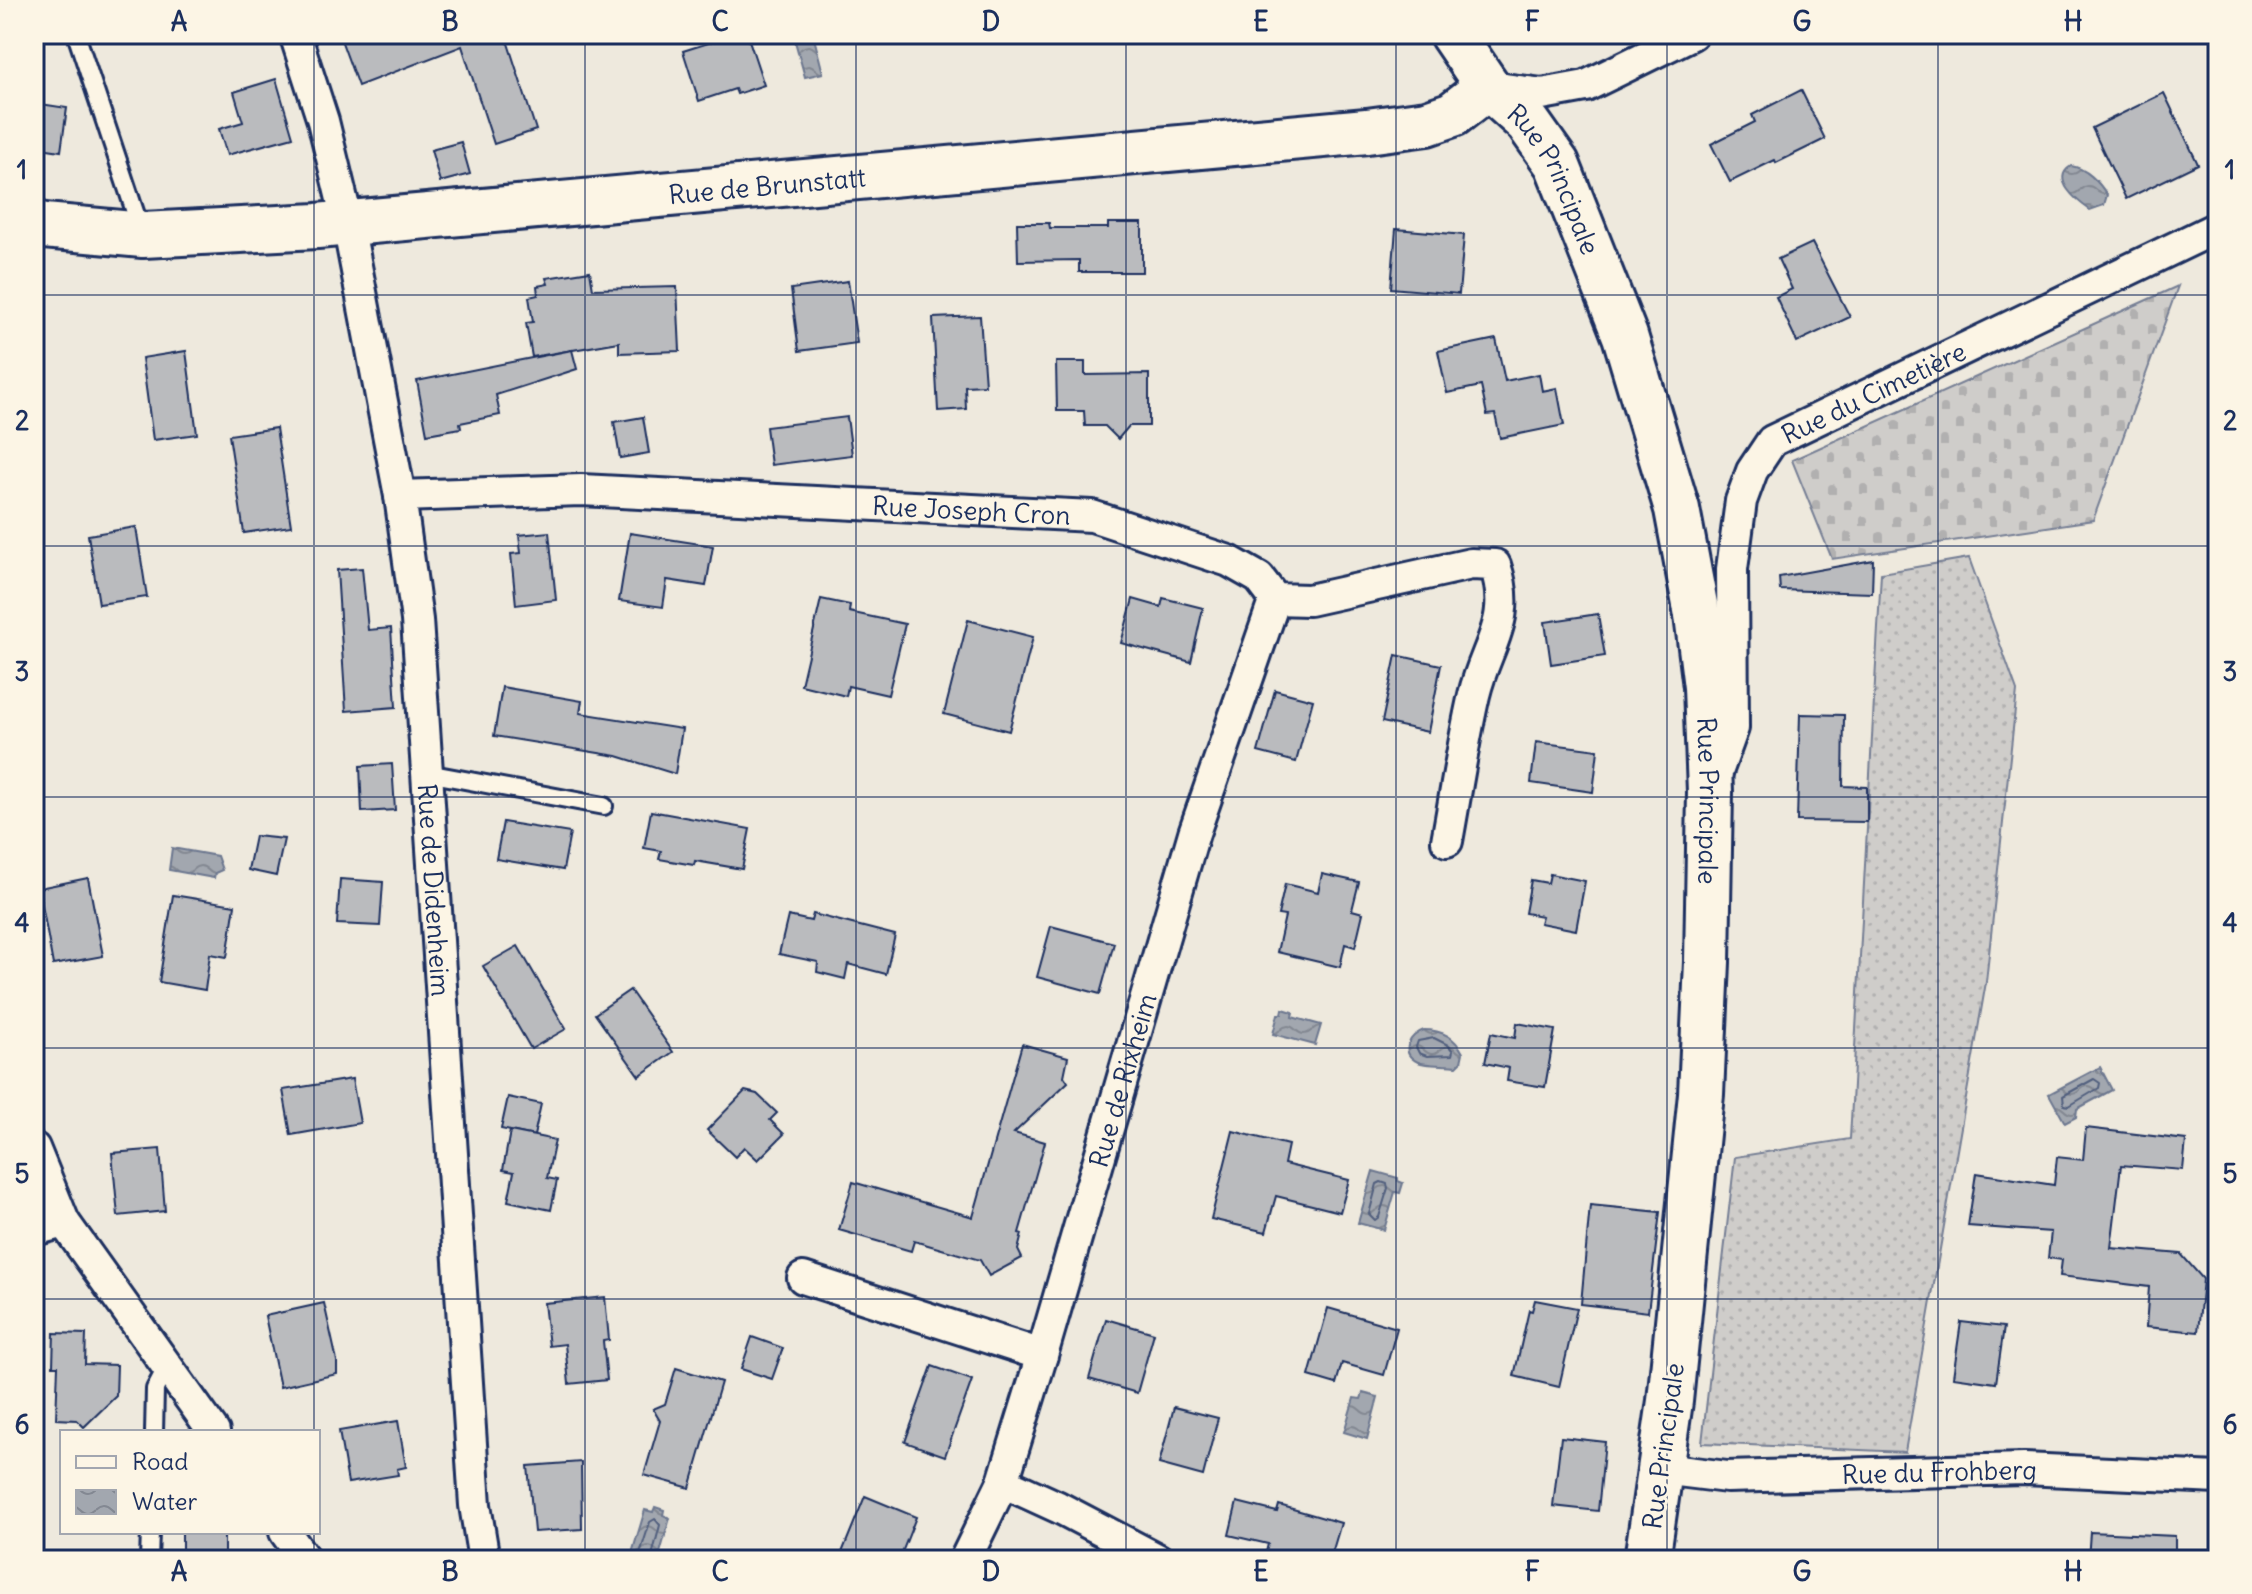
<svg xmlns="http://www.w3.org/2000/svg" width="2252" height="1594" font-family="Delius,sans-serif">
<defs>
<pattern id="grass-dots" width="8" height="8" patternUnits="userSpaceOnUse" patternTransform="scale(2)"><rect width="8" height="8" fill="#cfcdca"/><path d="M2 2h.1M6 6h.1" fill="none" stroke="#b1b0b0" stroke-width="1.8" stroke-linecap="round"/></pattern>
<pattern id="cemetery-stones" width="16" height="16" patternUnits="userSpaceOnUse" patternTransform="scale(2)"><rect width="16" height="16" fill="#cfcdca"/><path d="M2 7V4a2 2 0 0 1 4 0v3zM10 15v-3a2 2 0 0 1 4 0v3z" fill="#b1b0b0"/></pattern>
<pattern id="water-waves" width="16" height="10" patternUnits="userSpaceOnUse" patternTransform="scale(2)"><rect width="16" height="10" fill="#a2a7af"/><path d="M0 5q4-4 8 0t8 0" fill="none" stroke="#838892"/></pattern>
</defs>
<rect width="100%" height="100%" fill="#eee9dd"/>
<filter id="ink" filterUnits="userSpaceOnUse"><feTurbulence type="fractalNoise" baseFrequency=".0125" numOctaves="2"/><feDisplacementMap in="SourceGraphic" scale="16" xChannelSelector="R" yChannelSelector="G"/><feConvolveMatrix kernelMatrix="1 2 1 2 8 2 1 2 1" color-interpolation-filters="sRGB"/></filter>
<g filter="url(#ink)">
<path fill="url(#grass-dots)" stroke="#757e94" stroke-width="2" d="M1969,558l48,133 -31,291 -81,470 -203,-9 33,-286 115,-18 31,-566z"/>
<path fill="url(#cemetery-stones)" stroke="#757e94" stroke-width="2" d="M2178,286l-85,234 -261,39 -40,-99z"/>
<g fill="url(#water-waves)" stroke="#6c778f" stroke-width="2">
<path d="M793,34h20l10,39 -18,4z"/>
<path d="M2071,166c15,2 28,16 36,29l-3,10 -14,5c-13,-9 -40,-31 -19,-44z"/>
<path d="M172,848l45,8 5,14 -7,3 -1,5 -45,-8z"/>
<path d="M1283,1009l10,3 -1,5 29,8 -6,20 -42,-11 5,-20h4z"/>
<path d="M1424,1030c18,0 31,7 39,23l-2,9 -4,4c-10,-2 -31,0 -39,-4 -19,-9 -9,-27 6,-32z"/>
<path d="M2100,1067l12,23 -35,19 -1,8 -11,6 -16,-29z"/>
<path d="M1373,1171l25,7v3l5,2 -3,10 -5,-1 -11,38 -26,-7z"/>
<path d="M1363,1393l15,4 -11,42 -23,-7 10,-34 7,1z"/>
<path d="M655,1507l9,3 -1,5 7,3 -12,42h-28l15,-50 8,2z"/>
</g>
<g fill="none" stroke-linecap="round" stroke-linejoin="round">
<g stroke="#515f7e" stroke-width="2">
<path d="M1434,1038l14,7 5,6 -1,4 -25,1 -8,-3 -3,-6 2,-6z"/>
<path d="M2094,1079l6,4 -1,5 -30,18 -5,-1 -1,-9z"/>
<path d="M1381,1182l6,2 1,4 -9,29 -4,3 -6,-6 8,-30z"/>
<path d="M638,1560l12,-38 5,-3 5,6 -9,35"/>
</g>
</g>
<g fill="#babbbe" stroke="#1b2f5e" stroke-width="2">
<path d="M339,34h166l31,96 -42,14 -32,-98 -104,40z"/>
<path d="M737,34h10l17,51 -27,9 -2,-5 -36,12 -16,-50z"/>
<path d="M276,79l17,58 -66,18 -8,-26 24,-7 -9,-30z"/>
<path d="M1801,90l24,49 -49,24 -1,-3 -45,22 -19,-38 44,-22 -3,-7z"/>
<path d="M2164,93l34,71 -72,35 -34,-71z"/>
<path d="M34,103l33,5 -6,43 -27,-4z"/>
<path d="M461,142l9,32 -30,8 -9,-32z"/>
<path d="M1017,223h32l1,5h58v-5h34v49h-63v-12l-61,1z"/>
<path d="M1396,229l68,6 -5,59 -68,-6z"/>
<path d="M1812,243l38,74 -53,25 -21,-45 16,-8 -14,-30z"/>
<path d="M590,271l3,18 84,-2 3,64 -61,2v-11l-87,15 -6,-34 7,-1 -4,-25 9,-2 -1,-9 11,-2 -2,-6z"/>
<path d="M848,281l9,62 -58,8 -8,-62z"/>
<path d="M980,316l5,69 -20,1 1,23 -28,2 -5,-93z"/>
<path d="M1496,339l9,42 34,-7 3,17 15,-3 7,37 -64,13 -5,-24 -8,1 -6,-29 -34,7 -9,-42z"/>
<path d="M572,350l5,19 -81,26 4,20 -40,8 1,5 -34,6 -10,-53z"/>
<path d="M186,351l11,83 -44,6 -11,-82z"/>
<path d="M1056,362h29v13l64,-1v52h-20l-11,13 -13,-13h-20l-1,-15h-27z"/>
<path d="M643,417l6,36 -29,5 -6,-36z"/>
<path d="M847,417l5,38 -81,10 -5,-38z"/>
<path d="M276,428l15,98 -47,7 -15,-98z"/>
<path d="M136,527l11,70 -48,7 -11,-69z"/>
<path d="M549,532l7,68 -40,5 -5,-51 10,-1 -2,-18z"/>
<path d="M630,533l83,13 -7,40 -39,-6 -4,27 -44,-6z"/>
<path d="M1873,560l-1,33 -92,-3 -1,-13z"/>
<path d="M362,568l6,62 23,-2 5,79 -50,4 -9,-141z"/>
<path d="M1163,598l40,10 -12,54 -70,-19 12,-44 28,8z"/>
<path d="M821,599l29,6 -1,7 56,12 -17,71 -40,-9 -2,10 -45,-11z"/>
<path d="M1598,614l7,42 -54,8 -6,-42z"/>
<path d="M968,620l65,17 -24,94 -65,-17z"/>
<path d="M1396,655l45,10 -13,67 -46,-10z"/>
<path d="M502,687l80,14 -2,12 102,16 -7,45 -58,-18 -123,-20z"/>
<path d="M1275,690l38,10 -17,62 -38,-10z"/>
<path d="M1800,714l44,1 -1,71 24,1v35l-70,-1z"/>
<path d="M1536,742l62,8 -5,42 -62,-9z"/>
<path d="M392,764l3,46 -33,2 -2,-46z"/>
<path d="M651,811l99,18 -8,40 -47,-8 -1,4 -35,-6 2,-8 -17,-3z"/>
<path d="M503,822l67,11 -7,37 -67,-11z"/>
<path d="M255,836l29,3 -8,37 -28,-6z"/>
<path d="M1322,874l37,8 -7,28 11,3 -8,34 -10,-3 -5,23 -63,-15 8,-36 -7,-1 7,-31 33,8z"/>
<path d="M1550,874l35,7 -9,49 -36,-7 2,-7 -17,-3 6,-33 17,3z"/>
<path d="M88,878l15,78 -50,9 -14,-77z"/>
<path d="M340,879l43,3 -3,44 -43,-2z"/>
<path d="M173,895l62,10 -8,52 -17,-3 -5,36 -46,-8z"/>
<path d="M813,914l82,21 -9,39 -38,-10 -3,15 -28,-7 1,-10 -39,-8 9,-38 23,5z"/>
<path d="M1051,926l63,17 -14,51 -63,-17z"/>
<path d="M518,946l48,83 -35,20 -48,-83z"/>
<path d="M630,990l43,62 -34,24 -44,-62z"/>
<path d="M1517,1023l38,7 -10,57 -38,-6 2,-13 -24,-5 6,-30 24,5z"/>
<path d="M1022,1044l46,13 -4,19 4,6 -54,51 31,9 -26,91 3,1 -4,16 4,8 -33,18 -9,-16 -66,-19 -3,10 -72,-21 14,-48 120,35z"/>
<path d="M352,1079l8,44 -69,12 -8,-45z"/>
<path d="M745,1091l12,3 20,19 -7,7 14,14 -26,26 -14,-13 -9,10 -28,-27z"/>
<path d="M508,1097l33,7 -7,32 -33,-7z"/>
<path d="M2086,1128l100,12 -3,30 -62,-5 -10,83 70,6 22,25 -5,53 -52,-5 3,-40 -89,-11 2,-16 -14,-2 3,-26 -83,-6 8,-53 78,12 3,-28 26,3z"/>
<path d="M510,1131l45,9 -8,38 10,2 -6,30 -43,-9 6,-29 -11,-2z"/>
<path d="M1233,1131l55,14 -4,19 65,16 -9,32 -64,-16 -10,36 -55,-13z"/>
<path d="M160,1149l5,62 -47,5 -6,-63z"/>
<path d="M1590,1205l70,7 -12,100 -67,-8z"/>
<path d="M605,1297l4,43 -6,1 4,39 -38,4 -4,-40 -16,2 -5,-43z"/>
<path d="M1535,1300l42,8 -18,79 -45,-11 15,-66 3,1z"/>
<path d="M324,1303l13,58v13l-57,13 -15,-71z"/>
<path d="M1328,1308l69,20 -13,47 -42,-12 -6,21 -27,-8z"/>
<path d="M1106,1319l48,14 -17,60 -48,-14z"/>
<path d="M1961,1322l43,5 -8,56 -43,-6z"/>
<path d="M54,1333l32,1 -1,30 32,1 -1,31 -32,31 -7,-7 -21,-1 2,-53h-5z"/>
<path d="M752,1337l31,11 -11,31 -31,-10z"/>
<path d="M932,1366l40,14 -27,76 -40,-14z"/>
<path d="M676,1368l45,14 -31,106 -46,-13 16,-54 -7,-12 12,-5z"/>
<path d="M1174,1407l44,11 -15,58 -44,-12z"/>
<path d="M398,1421l8,46 -9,2 1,6 -50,8 -9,-52z"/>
<path d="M1561,1437l44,5 -7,69 -45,-5z"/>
<path d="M581,1462l1,67 -48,3 -6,-66z"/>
<path d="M865,1496l51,21 -17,43h-60z"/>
<path d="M1237,1502l40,10 2,-7 62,18 -11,37h-66l4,-16 -39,-9z"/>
<rect x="182" y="1532" width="42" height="28"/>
<path d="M2090,1532l85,4v24h-87z"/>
</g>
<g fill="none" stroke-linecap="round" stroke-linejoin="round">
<g stroke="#1b2f5e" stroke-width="22">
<g id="lane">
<path d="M76,34l65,196"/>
<path d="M427,773l177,33"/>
<path d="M154,1432l1,-43 12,-23"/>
<path d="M149,1560l1,-28"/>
</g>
</g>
<g stroke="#1b2f5e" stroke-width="36">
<g id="street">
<path id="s1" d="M295,34l28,87 25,103 52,272 17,124 58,885 9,55"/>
<path d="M1488,87l54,7 44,-8 106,-52"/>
<path id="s2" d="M400,496l181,-6 511,26 137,45 30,17 16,21 34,1 162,-36 24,1c19,56 -9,79 -21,130 -11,48 -18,97 -27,146"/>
<path id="s3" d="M1716,775l17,-47 -1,-159 9,-68 11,-30 20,-30 446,-214"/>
<path d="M34,1148l30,74 150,210"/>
<path d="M34,1230l30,-8"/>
<path d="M803,1278l239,77"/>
<path id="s4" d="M1662,1469l65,8 297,-8 194,9"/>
<path d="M1003,1482l55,25 101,53"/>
<path d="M285,1532l20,28"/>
<path id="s5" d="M965,1560l38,-78 39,-127 152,-522 81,-234"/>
</g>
</g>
<g stroke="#1b2f5e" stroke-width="50">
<g id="secondary">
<path id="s6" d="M1452,34l36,53 40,36 29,41 68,172 52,173 20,106 9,72 4,105 -3,170 -6,132 -31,307 -23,159"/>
<path id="s7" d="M34,223l10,3 99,9 174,-9 1050,-95 60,-8 26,-9 35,-27"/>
</g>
</g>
<use href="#lane" stroke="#fcf5e5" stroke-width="16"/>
<use href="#street" stroke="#fcf5e5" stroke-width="30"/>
<use href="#secondary" stroke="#fcf5e5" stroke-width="44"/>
</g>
</g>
<path fill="none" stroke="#1b2f5e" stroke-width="2" stroke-opacity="0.55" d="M314,34v1398M585,34v1526M856,34v1526M1126,34v1526M1396,34v1526M1667,34v1526M1938,34v1526M34,295h2184M34,546h2184M34,797h2184M34,1048h2184M34,1299h2184M314,1532v28"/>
<g text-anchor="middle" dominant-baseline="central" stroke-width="6" stroke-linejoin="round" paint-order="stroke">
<g font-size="26" fill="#1b2f5e" stroke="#fcf5e5">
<text stroke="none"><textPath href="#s6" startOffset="180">Rue Principale</textPath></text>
<text stroke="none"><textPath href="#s7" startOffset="736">Rue de Brunstatt</textPath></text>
<text stroke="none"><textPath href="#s3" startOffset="458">Rue du Cimetière</textPath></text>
<text stroke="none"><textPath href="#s2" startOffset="572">Rue Joseph Cron</textPath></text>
<text stroke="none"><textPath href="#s6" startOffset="828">Rue Principale</textPath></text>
<text stroke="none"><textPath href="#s1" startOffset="870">Rue de Didenheim</textPath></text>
<text stroke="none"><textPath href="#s5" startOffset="506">Rue de Rixheim</textPath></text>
<text transform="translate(1663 1446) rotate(-82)">Rue Principale</text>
<text stroke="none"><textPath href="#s4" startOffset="278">Rue du Frohberg</textPath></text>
</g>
</g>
<rect width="2252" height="1594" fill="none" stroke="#fcf5e5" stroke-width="88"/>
<rect x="60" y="1430" width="260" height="104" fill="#fcf5e5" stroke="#a2a6af" stroke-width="2"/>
<rect x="76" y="1456" width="40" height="12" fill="#fcf5e5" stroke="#a2a6af" stroke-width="2"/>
<text x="132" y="1470" font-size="24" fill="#1b2f5e">Road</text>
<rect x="76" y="1490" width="40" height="24" fill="url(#water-waves)" stroke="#a2a6af" stroke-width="2"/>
<text x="132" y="1510" font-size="24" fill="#1b2f5e">Water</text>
<rect x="44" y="44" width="2164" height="1506" fill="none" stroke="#1b2f5e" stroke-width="3"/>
<g font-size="26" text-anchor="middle" font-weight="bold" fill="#1b2f5e">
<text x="179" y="31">A</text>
<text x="450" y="31">B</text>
<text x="720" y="31">C</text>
<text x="991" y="31">D</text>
<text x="1261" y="31">E</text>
<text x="1532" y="31">F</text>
<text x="1802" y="31">G</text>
<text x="2073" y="31">H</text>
<text x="22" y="179">1</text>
<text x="2230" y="179">1</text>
<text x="22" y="430">2</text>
<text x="2230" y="430">2</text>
<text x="22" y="681">3</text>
<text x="2230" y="681">3</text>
<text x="22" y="932">4</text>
<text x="2230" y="932">4</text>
<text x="22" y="1183">5</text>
<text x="2230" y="1183">5</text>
<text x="22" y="1434">6</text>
<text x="2230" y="1434">6</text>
<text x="179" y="1581">A</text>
<text x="450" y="1581">B</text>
<text x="720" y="1581">C</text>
<text x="991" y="1581">D</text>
<text x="1261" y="1581">E</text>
<text x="1532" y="1581">F</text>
<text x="1802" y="1581">G</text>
<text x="2073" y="1581">H</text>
</g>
</svg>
